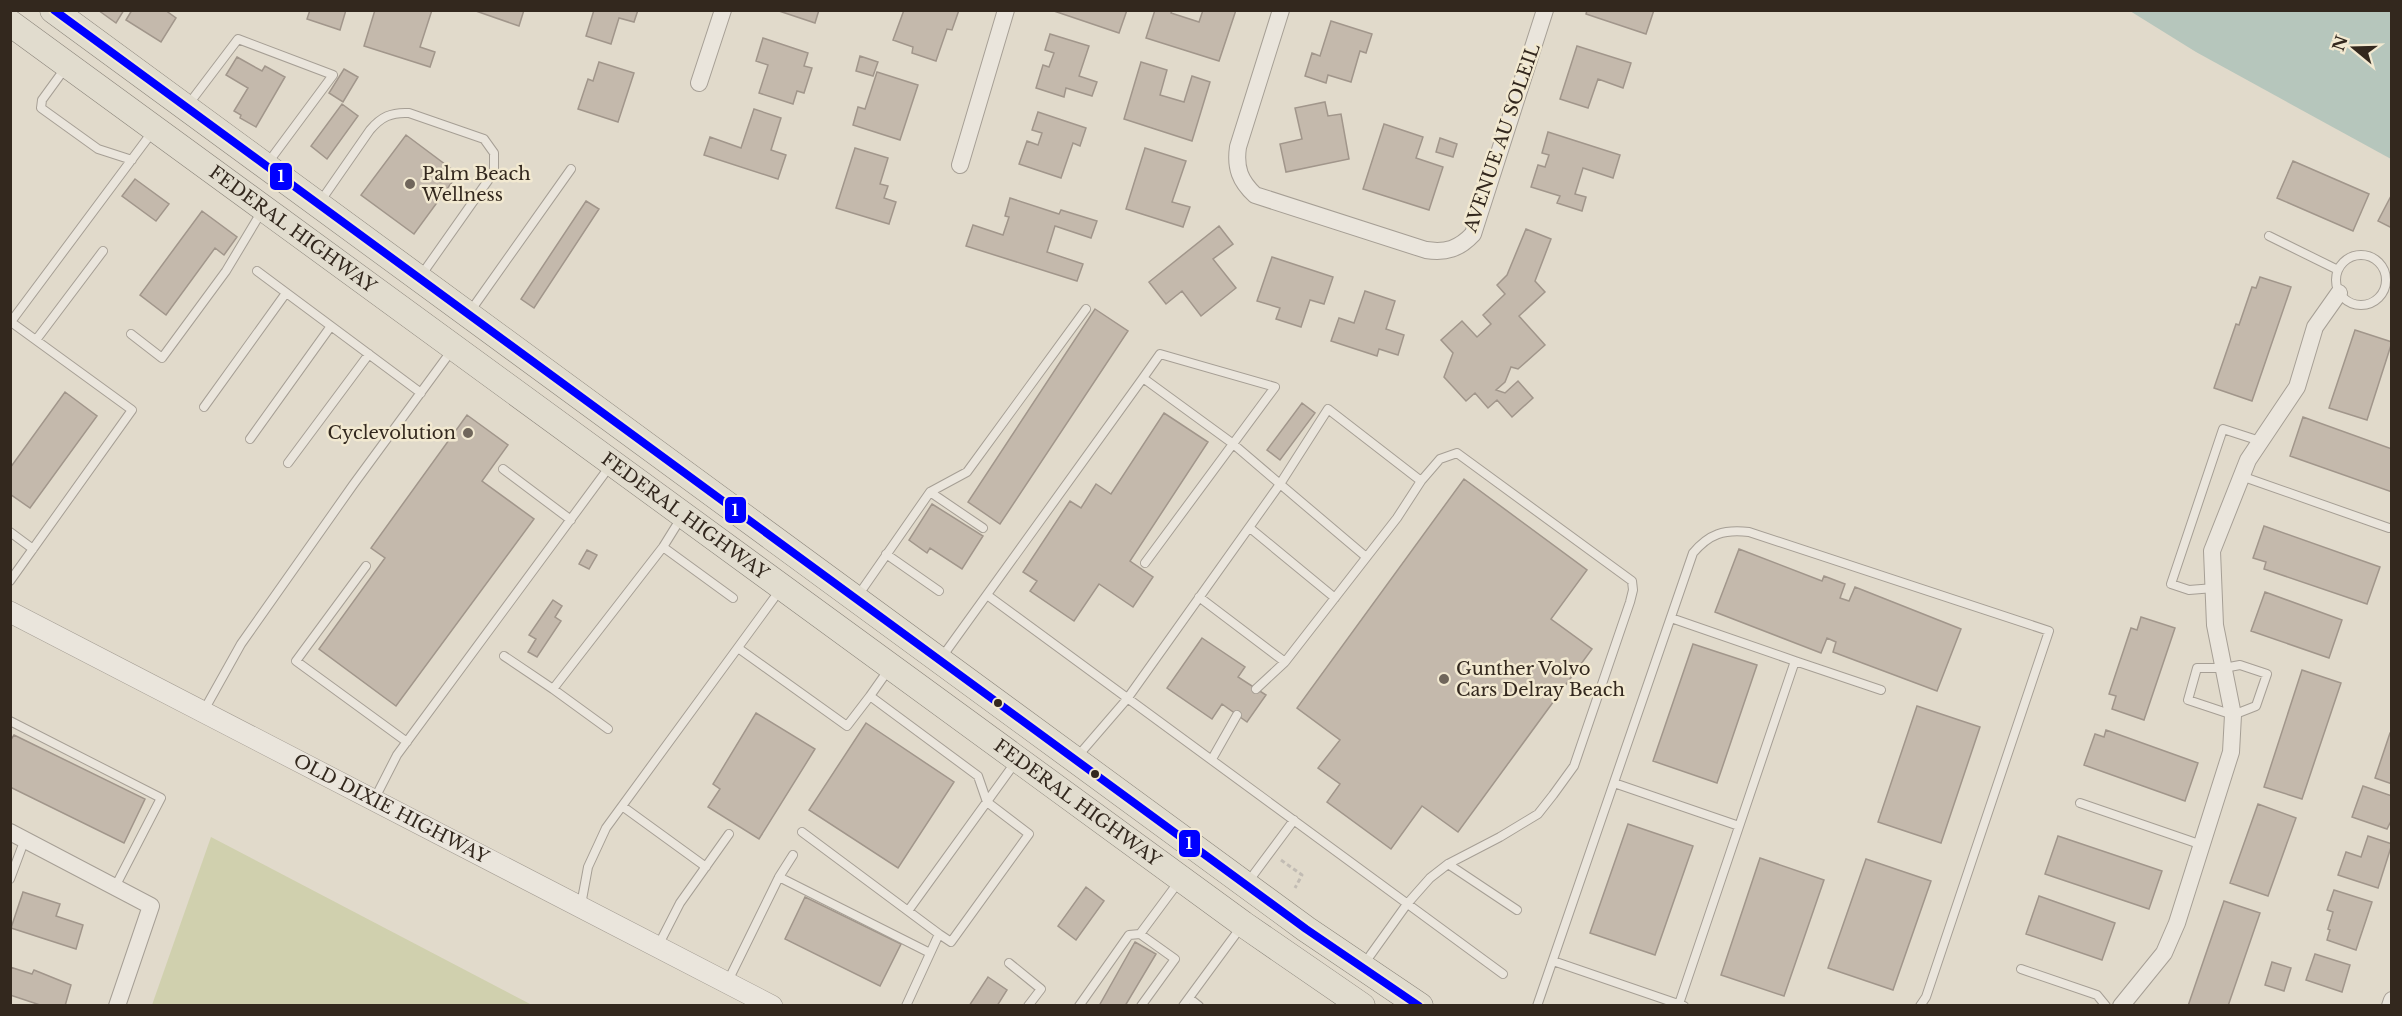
<svg xmlns="http://www.w3.org/2000/svg" width="2402" height="1016" font-family="'Libre Baskerville',serif">
	<style>
		.green { fill: #d0d0ae }
		.water { fill: #b6c6bc }
		.building { fill: #c4b9ac; stroke: #a1968b; stroke-width: 1.5 }
		.lines { fill: none; stroke-linecap: round; stroke-linejoin: round }
		.service-casing { stroke: #a69f95; stroke-width: 10 }
		.minor-casing { stroke: #a69f95; stroke-width: 18 }
		.tertiary-casing { stroke: #a69f95; stroke-width: 22 }
		.primary-casing { stroke: #8b857b; stroke-width: 27 }
		.path { stroke: #c2bcb4; stroke-width: 3; stroke-dasharray: 4.5 3; stroke-linecap: butt }
		.service { stroke: #eae5dc; stroke-width: 8 }
		.minor { stroke: #eae5dc; stroke-width: 16 }
		.tertiary { stroke: #eae5dc; stroke-width: 21 }
		.primary { stroke: #e1dcce; stroke-width: 26 }
		.bus-1-casing { stroke: #f2e9d1; stroke-width: 12 }
		.bus-1 { stroke: #00f; stroke-width: 8 }
		.poi-dot { fill: #70665b; stroke: #f2e9d1; stroke-width: 2 }
		.bus-dot { fill: #33281e; stroke: #f2e9d1; stroke-width: 2 }
		.labels { text-anchor: middle; dominant-baseline: central; stroke-width: 5; stroke-linejoin: round; paint-order: stroke }
		.street-label { font-size: 18px; fill: #33281e; stroke: #f2e9d1 }
		.poi-label { font-size: 18px; fill: #33281e; stroke: #f2e9d1; text-anchor: start }
		.line-badge { stroke: #f2e9d1; stroke-width: 2 }
		.badge-label { font-size: 16px; text-anchor: middle; font-weight: bold; fill: #fff }
	</style>
	<rect width="100%" height="100%" fill="#e1dacb"/>
	<path class="green" d="M211,837L532,1005H152Z"/>
	<path class="water" d="M2130,11H2391V159L2196,52Z"/>
	<path class="building" d="M98,10H124L116,23Z
		M132,10H165L176,18L161,42L126,20Z
		M310,10H346L340,30L307,19Z
		M375,10H432L420,47L435,52L430,67L364,46Z
		M473,10H524L519,26Z
		M594,10H638L634,22L619,18L611,44L586,36Z
		M776,10H819L815,23Z
		M904,10H959L952,30L947,29L936,61L912,53L913,47L893,40Z
		M1051,10H1127L1119,33Z
		M1155,10H1172L1171,13L1199,22L1203,10H1236L1219,61L1146,38Z
		M1587,10H1654L1646,34L1586,14Z
		M1331,21L1372,34L1366,53L1360,51L1351,82L1328,75L1326,83L1305,76L1312,53L1320,56Z
		M1050,34L1089,46L1079,76L1097,82L1092,96L1066,88L1064,97L1036,88L1043,65L1049,67L1054,53L1045,50Z
		M763,38L808,53L804,66L812,68L804,93L797,91L793,104L759,93L768,65L756,61Z
		M1577,46L1631,63L1623,88L1598,79L1588,108L1560,99Z
		M860,56L878,62L873,76L856,71Z
		M237,57L262,71L265,66L285,77L256,127L240,118L241,115L234,111L248,88L226,75Z
		M599,62L634,73L618,122L578,109L588,79L593,81Z
		M1141,62L1167,70L1160,95L1184,102L1192,76L1210,82L1192,141L1124,119Z
		M344,69L358,77L343,102L329,93Z
		M877,72L918,85L900,140L853,125L858,107L865,109Z
		M1325,102L1328,116L1341,114L1349,159L1286,172L1280,144L1302,139L1295,108Z
		M342,104L358,116L327,159L311,146Z
		M754,109L781,118L771,150L786,155L778,179L704,155L710,137L741,148Z
		M1038,112L1086,128L1080,146L1073,143L1061,178L1019,164L1027,141L1038,145L1042,133L1032,130Z
		M1384,124L1423,137L1416,158L1443,167L1429,210L1363,189Z
		M1548,132L1620,155L1613,178L1583,168L1575,194L1586,197L1582,211L1557,203L1560,196L1531,187L1538,165L1545,167L1549,155L1542,153Z
		M406,135L458,174L414,234L361,195Z
		M1440,138L1457,144L1453,157L1436,152Z
		M855,148L888,158L880,184L888,186L884,198L896,202L889,224L836,208Z
		M1145,148L1186,161L1172,202L1190,207L1183,227L1126,209Z
		M2293,161L2369,194L2353,231L2277,198Z
		M135,179L169,204L156,221L122,196Z
		M2392,194V228L2378,221Z
		M1010,198L1059,214L1061,210L1097,221L1091,238L1055,226L1047,252L1083,264L1077,281L966,246L973,225L1003,235L1009,217L1005,216Z
		M586,201L599,209L534,308L521,299Z
		M202,211L237,237L224,255L215,248L166,315L140,295Z
		M1219,226L1233,244L1213,259L1236,288L1201,316L1182,291L1166,304L1149,282Z
		M1526,229L1551,239L1535,281L1545,292L1519,316L1545,345L1518,369L1511,367L1505,382L1496,390L1505,393L1518,381L1533,398L1512,417L1497,400L1488,408L1475,393L1466,401L1444,377L1453,353L1441,340L1462,321L1477,337L1491,324L1483,315L1505,294L1497,285L1507,275Z
		M1272,257L1333,277L1324,304L1310,300L1301,327L1276,319L1280,308L1257,301Z
		M2260,277L2291,287L2252,401L2214,388L2236,324L2239,325L2252,287L2256,288Z
		M1365,291L1395,301L1386,329L1404,335L1398,355L1379,349L1377,356L1331,341L1339,318L1354,323Z
		M1095,309L1128,331L1000,524L968,502Z
		M2355,330L2392,342L2367,420L2329,408Z
		M65,392L97,416L30,508L10,494V468Z
		M1302,403L1315,413L1280,460L1267,450Z
		M1164,413L1208,442L1130,561L1153,577L1133,607L1099,584L1074,621L1030,591L1037,581L1023,572L1070,501L1081,508L1096,484L1111,494Z
		M467,415L508,445L482,481L534,519L396,706L319,649L385,558L371,548Z
		M2303,417L2392,449V492L2290,456Z
		M1464,479L1587,570L1551,619L1592,649L1458,832L1422,806L1391,849L1327,802L1340,784L1318,768L1340,740L1297,708Z
		M932,504L983,536L962,569L930,548L927,553L909,540Z
		M2264,526L2380,567L2367,604L2264,569L2266,562L2253,558Z
		M1739,549L1822,581L1824,576L1845,584L1840,598L1849,601L1855,587L1961,629L1937,691L1833,652L1836,642L1827,638L1821,653L1715,612Z
		M587,550L597,555L589,569L579,564Z
		M2265,592L2342,620L2329,658L2251,631Z
		M553,600L562,606L555,617L561,621L537,657L528,652L536,639L529,635Z
		M2141,617L2175,628L2144,720L2112,709L2116,696L2109,694L2131,628L2137,630Z
		M1202,638L1245,667L1238,677L1266,695L1247,722L1222,704L1212,719L1167,688Z
		M1693,644L1757,665L1717,783L1653,761Z
		M2302,670L2341,683L2302,799L2264,787Z
		M1917,706L1980,727L1941,843L1878,822Z
		M756,713L815,749L759,839L708,807L720,789L713,784Z
		M866,723L954,782L898,868L809,810Z
		M2106,730L2198,763L2185,801L2084,765L2095,734L2104,737Z
		M2390,733H2392V784L2375,778Z
		M14,735L145,799L124,843L10,787V741Z
		M2363,786L2392,796V819L2387,829L2352,817Z
		M2258,804L2296,818L2268,896L2230,883Z
		M1628,824L1693,846L1655,955L1590,933Z
		M2058,836L2162,871L2149,909L2045,874Z
		M2368,836L2392,844L2378,888L2338,875L2346,852L2361,857Z
		M1760,858L1824,880L1784,996L1721,975Z
		M1866,859L1931,881L1893,990L1828,968Z
		M1086,887L1104,901L1076,940L1058,926Z
		M2334,890L2372,902L2356,950L2327,940L2330,930L2328,929L2333,912L2327,910Z
		M23,892L60,904L56,916L83,925L76,949L11,928Z
		M2039,896L2115,923L2102,960L2026,934Z
		M805,897L901,944L880,986L785,939Z
		M2224,901L2260,913L2228,1006H2188Z
		M1135,942L1156,954L1125,1006H1099Z
		M2315,954L2350,965L2342,992L2306,980Z
		M2272,962L2291,968L2284,991L2265,985Z
		M10,967L32,974L34,970L71,985L65,1006H43L10,995Z
		M988,977L1007,990L997,1006H969Z"/>
	<g class="lines">
		<defs>
			<path id="service" d="M66,67L42,100L41,108L98,149L132,160
				M188,105L238,39L333,75L267,164
				M320,202L370,130C381,117 391,112 409,113L484,139L494,153V172L420,277
				M2269,236L2338,270
				M2336 280a25 25 0 1 1 50 0a25 25 0 1 1-50 0Z
				M257,271L421,393
				M469,313L571,169
				M10,323L153,131
				M131,334L162,358L226,271L262,211
				M36,340L103,251
				M204,407L286,293
				M250,439L331,326
				M288,463L369,354
				M503,469L571,520
				M2241,476L2389,528
				M930,492L983,528
				M1250,528L1335,598
				M10,532L33,549
				M663,547L733,598
				M886,554L939,591
				M1365,556L1280,484L1328,409L1421,481
				M366,566L296,661L407,742
				M10,581L132,410L11,322
				M2214,588L2189,590L2171,584L2223,429L2260,441
				M987,595L1503,974
				M857,597L930,492L967,472L1086,309
				M1199,597L1285,662
				M1671,618L1795,661L1679,1004
				M738,648L847,726L870,696
				M504,656L553,689L663,547L681,518
				M942,657L1143,378
				M1795,661L1881,690
				M2240,665L2267,674L2256,706L2233,715L2188,700L2197,668H2224Z
				M889,669L870,696L978,776L987,802L1029,834L951,942L939,934
				M553,689L608,729
				M1256,689L1285,662L1397,518L1421,481L1440,459L1457,453L1632,581L1633,590L1630,602L1574,766L1553,795L1538,814L1500,837L1448,864L1430,878L1407,904L1364,964
				M203,712L241,644L353,485L452,350
				M10,721L161,798L115,887
				M1077,757L1127,699L1280,484L1232,443L1143,378L1160,354L1275,387L1145,563
				M1212,759L1237,715
				M1614,783L1739,826
				M374,800L397,755L610,466
				M2080,803L2202,845
				M622,806L706,867
				M802,832L939,934L906,1006
				M1448,864L1517,910
				M779,877L793,855
				M10,879L25,839
				M1248,882L1294,820
				M581,905L588,867L606,828L780,590
				M908,911L1017,760
				M1140,934L1175,959L1141,1006
				M658,946L680,903L729,834
				M1553,961L1684,1006
				M1009,963L1041,989L1028,1006
				M2021,969L2097,995L2106,1006
				M728,981L779,877L930,953
				M1189,998L1199,1006
				M1079,1006L1129,935L1140,934L1180,880
				M1183,1006L1241,927
				M1537,1006L1693,553C1709,534 1724,529 1749,532L2049,631L1926,997L1920,1006"/>
			<path id="minor" d="M1281,10L1238,147C1235,168 1240,181 1255,195L1426,250C1446,253 1459,249 1473,234L1545,10
				M699,83L723,10
				M960,165L1006,10
				M10,832L151,906L117,1006
				M2121,1006L2164,953L2177,923L2231,752L2233,715L2215,625L2212,551L2248,460L2297,387L2315,327L2339,293
				M2390,1006L2392,1000"/>
			<g id="tertiary">
				<path id="s1" d="M10,612L772,1006"/>
			</g>
			<g id="primary">
				<path d="M53,10L1306,929L1420,1006"/>
				<path id="s2" d="M10,23L1243,924L1362,1006"/>
			</g>
		</defs>
		<use href="#service" class="service-casing"/>
		<use href="#minor" class="minor-casing"/>
		<use href="#tertiary" class="tertiary-casing"/>
		<use href="#primary" class="primary-casing"/>
		<path class="path" d="M1281,860L1302,875L1295,888"/>
		<use href="#service" class="service"/>
		<use href="#minor" class="minor"/>
		<use href="#tertiary" class="tertiary"/>
		<use href="#primary" class="primary"/>
		<defs>
			<path id="bus-1" d="M54,10L1306,929L1419,1006"/>
		</defs>
		<use href="#bus-1" class="bus-1-casing"/>
		<use href="#bus-1" class="bus-1"/>
	</g>
	<g class="poi-dot">
		<circle cx="410" cy="184" r="6"/>
		<circle cx="468" cy="433" r="6"/>
		<circle cx="1444" cy="679" r="6"/>
	</g>
	<g class="bus-dot">
		<circle cx="998" cy="703" r="5"/>
		<circle cx="1095" cy="774" r="5"/>
	</g>
	<g class="labels">
		<g class="street-label">
			<text transform="translate(1502 138) rotate(-71)">AVENUE AU SOLEIL</text>
			<text stroke="none"><textPath href="#s2" startOffset="350">FEDERAL HIGHWAY</textPath></text>
			<text stroke="none"><textPath href="#s2" startOffset="836">FEDERAL HIGHWAY</textPath></text>
			<text stroke="none"><textPath href="#s2" startOffset="1322">FEDERAL HIGHWAY</textPath></text>
			<text stroke="none"><textPath href="#s1" startOffset="429">OLD DIXIE HIGHWAY</textPath></text>
		</g>
		<g class="poi-label">
			<text x="422" y="174">Palm Beach<tspan x="422" dy="21">Wellness</tspan></text>
			<text x="456" y="433" text-anchor="end">Cyclevolution</text>
			<text x="1456" y="669">Gunther Volvo<tspan x="1456" dy="21">Cars Delray Beach</tspan></text>
		</g>
	</g>
	<g class="line-badge">
		<rect x="269" y="162" width="24" height="29" rx="6" fill="#00f"/>
		<rect x="724" y="496" width="23" height="28" rx="6" fill="#00f"/>
		<rect x="1178" y="829" width="23" height="29" rx="6" fill="#00f"/>
	</g>
	<g class="badge-label">
		<text x="281" y="182">1</text>
		<text x="735" y="516">1</text>
		<text x="1189" y="849">1</text>
	</g>
	<rect width="2402" height="1016" fill="none" stroke="#33281e" stroke-width="24"/>
	<g transform="translate(2354 48) rotate(289)" stroke="#f2e9d1" stroke-width="4.5" paint-order="stroke">
	<path d="M0-4.5L10 22L0 15L-10 22Z" fill="#33281e"/>
	<text y="-9" font-size="16" font-weight="bold" text-anchor="middle" fill="#33281e">N</text>
	</g>
</svg>
